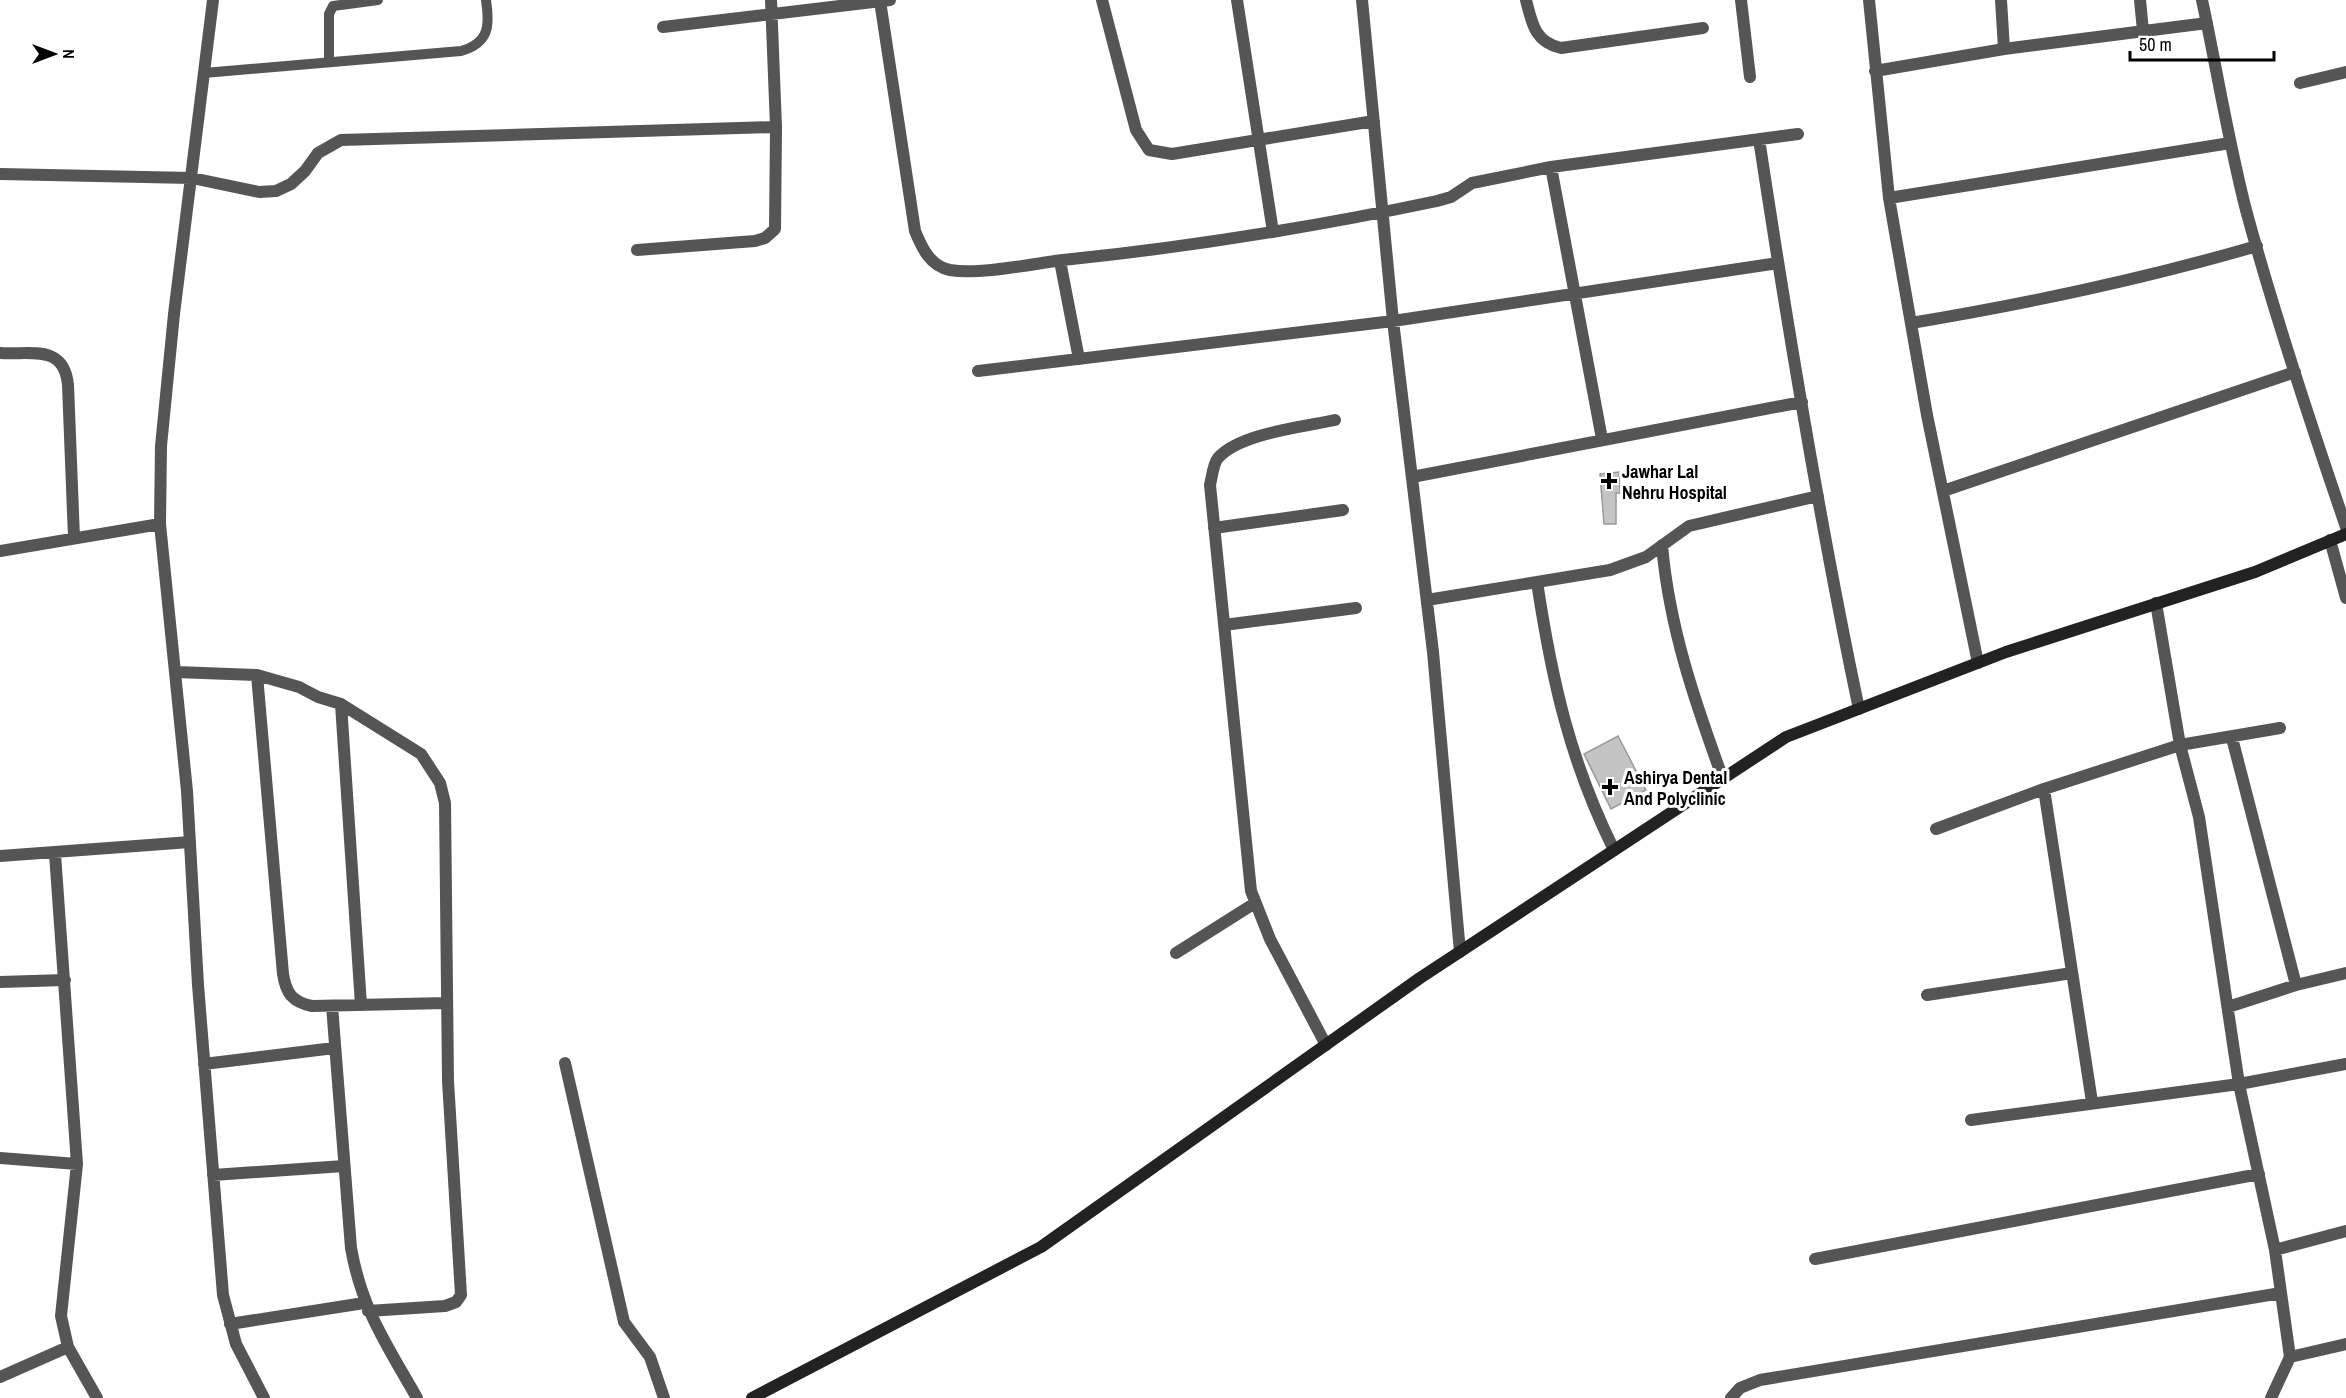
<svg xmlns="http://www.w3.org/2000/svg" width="2346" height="1398" font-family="'Archivo Narrow',sans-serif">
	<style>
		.building { fill: #c4c4c4; stroke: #999; stroke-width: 1.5 }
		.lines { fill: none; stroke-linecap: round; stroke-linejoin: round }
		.lane { stroke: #555; stroke-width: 10 }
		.street { stroke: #555; stroke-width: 12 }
		.secondary { stroke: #222; stroke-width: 12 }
		.poi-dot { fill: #000; stroke: #fff; stroke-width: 2 }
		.labels { text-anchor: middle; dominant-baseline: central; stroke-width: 6; stroke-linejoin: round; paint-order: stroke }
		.poi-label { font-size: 18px; font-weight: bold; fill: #000; stroke: #fff; text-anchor: start }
	</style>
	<rect width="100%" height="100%" fill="#fff"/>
	<path class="building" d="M1619,472L1620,493H1616V524H1604L1600,474Z
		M1618,736L1646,790L1611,809L1584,754Z"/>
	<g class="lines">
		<path class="lane" d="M329,62V14L333,6L378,0
			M204,73L461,51C489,43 490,26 486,0"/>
		<path class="street" d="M213,0L174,314L161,446L160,524L187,791L198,985L223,1295L236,1344L264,1398
			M1102,0L1136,130L1149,150L1172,154L1374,121
			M1237,0L1273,232
			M1362,0L1393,321L1433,652L1460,952
			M1526,0C1532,24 1535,42 1561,48L1703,28
			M1741,0L1750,77
			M1869,0L1889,198L1927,415L1978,663
			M2001,0L2004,49
			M2140,0L2143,31
			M2202,0C2217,70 2228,140 2246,210C2275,317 2310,422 2346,527
			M880,1L915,231C922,248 930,266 950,270C979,275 1032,264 1063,260C1189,247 1314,227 1437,201L1451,197L1472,183L1551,167L1798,134
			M663,27L890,0
			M1875,71L2004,49L2207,23
			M2300,83L2346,72
			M1759,139C1788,330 1819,520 1859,709
			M1551,167L1602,439
			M0,174L192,178L259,192L276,191L291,184L305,171L318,153L341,140L776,127
			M1889,198L2230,143
			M637,250L755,241L765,238L775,229L776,127L771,0
			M1060,261L1079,359
			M1911,323C2031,303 2140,280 2257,246
			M0,353C32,355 64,344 68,385L74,538
			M978,371L1393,321L1778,263
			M1412,477L1802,402
			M1943,491L2295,372
			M1214,528L1343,510
			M2330,540L2346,598
			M1662,545C1669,627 1695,702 1723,779
			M0,551L160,524
			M1537,582C1552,681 1570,761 1614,850
			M1427,600L1610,570L1646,557L1689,526L1818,496
			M2156,603L2180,745L2199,817L2239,1084L2275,1250L2290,1357L2271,1398
			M1224,625L1356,608
			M176,672L257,675L299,687L318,697L341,704L421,754L440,783L445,803L448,1081L461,1295L456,1302L445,1306L368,1311
			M257,675L283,974C286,993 292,1002 312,1006L446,1003
			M341,704L361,1005
			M2232,738L2296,985
			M2044,789L2092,1102
			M1936,829L2044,789L2180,745L2280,728
			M55,854L77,1164L61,1316L68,1347L97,1398
			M0,856L190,842
			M1176,953L1255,903
			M0,982L65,980
			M1927,995L2072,973
			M332,1006L351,1248C362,1310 387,1345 417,1398
			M2228,1007L2296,985L2346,973
			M1326,1045L1270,939L1251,891L1210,485C1212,477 1213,464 1218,458C1240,433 1304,427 1335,420
			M565,1063L624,1322L650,1357L664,1398
			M204,1064L334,1048
			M1971,1120L2239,1084L2346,1064
			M0,1158L77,1164
			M213,1175L344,1166
			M2275,1250L2346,1231
			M1815,1259L2259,1174
			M230,1324L364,1303
			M2290,1357L2346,1344
			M0,1377L68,1347
			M1731,1398L1740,1388L1760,1380L2281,1293"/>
		<path class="secondary" d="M752,1398L1041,1247L1420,978L1786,737L2006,652L2255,572L2346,534"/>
	</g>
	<g class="poi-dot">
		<path d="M1606 472h6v6h6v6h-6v6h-6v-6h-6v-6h6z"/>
		<path d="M1607 778h6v6h6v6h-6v6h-6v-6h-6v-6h6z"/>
	</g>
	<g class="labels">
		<g class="poi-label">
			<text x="1622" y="471">Jawhar Lal<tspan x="1622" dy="21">Nehru Hospital</tspan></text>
			<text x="1624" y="777">Ashirya Dental<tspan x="1624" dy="21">And Polyclinic</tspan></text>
		</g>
	</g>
	<g transform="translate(54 54) rotate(90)" stroke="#ffffff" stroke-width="4.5" paint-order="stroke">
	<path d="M0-4.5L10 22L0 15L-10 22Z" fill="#000000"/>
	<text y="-9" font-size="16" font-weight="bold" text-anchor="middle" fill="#000000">N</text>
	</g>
	<path d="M2130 51v9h144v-9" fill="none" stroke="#000000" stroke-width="3"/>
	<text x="2139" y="51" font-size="18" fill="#000000" stroke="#ffffff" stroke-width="4.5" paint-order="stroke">50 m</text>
</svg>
